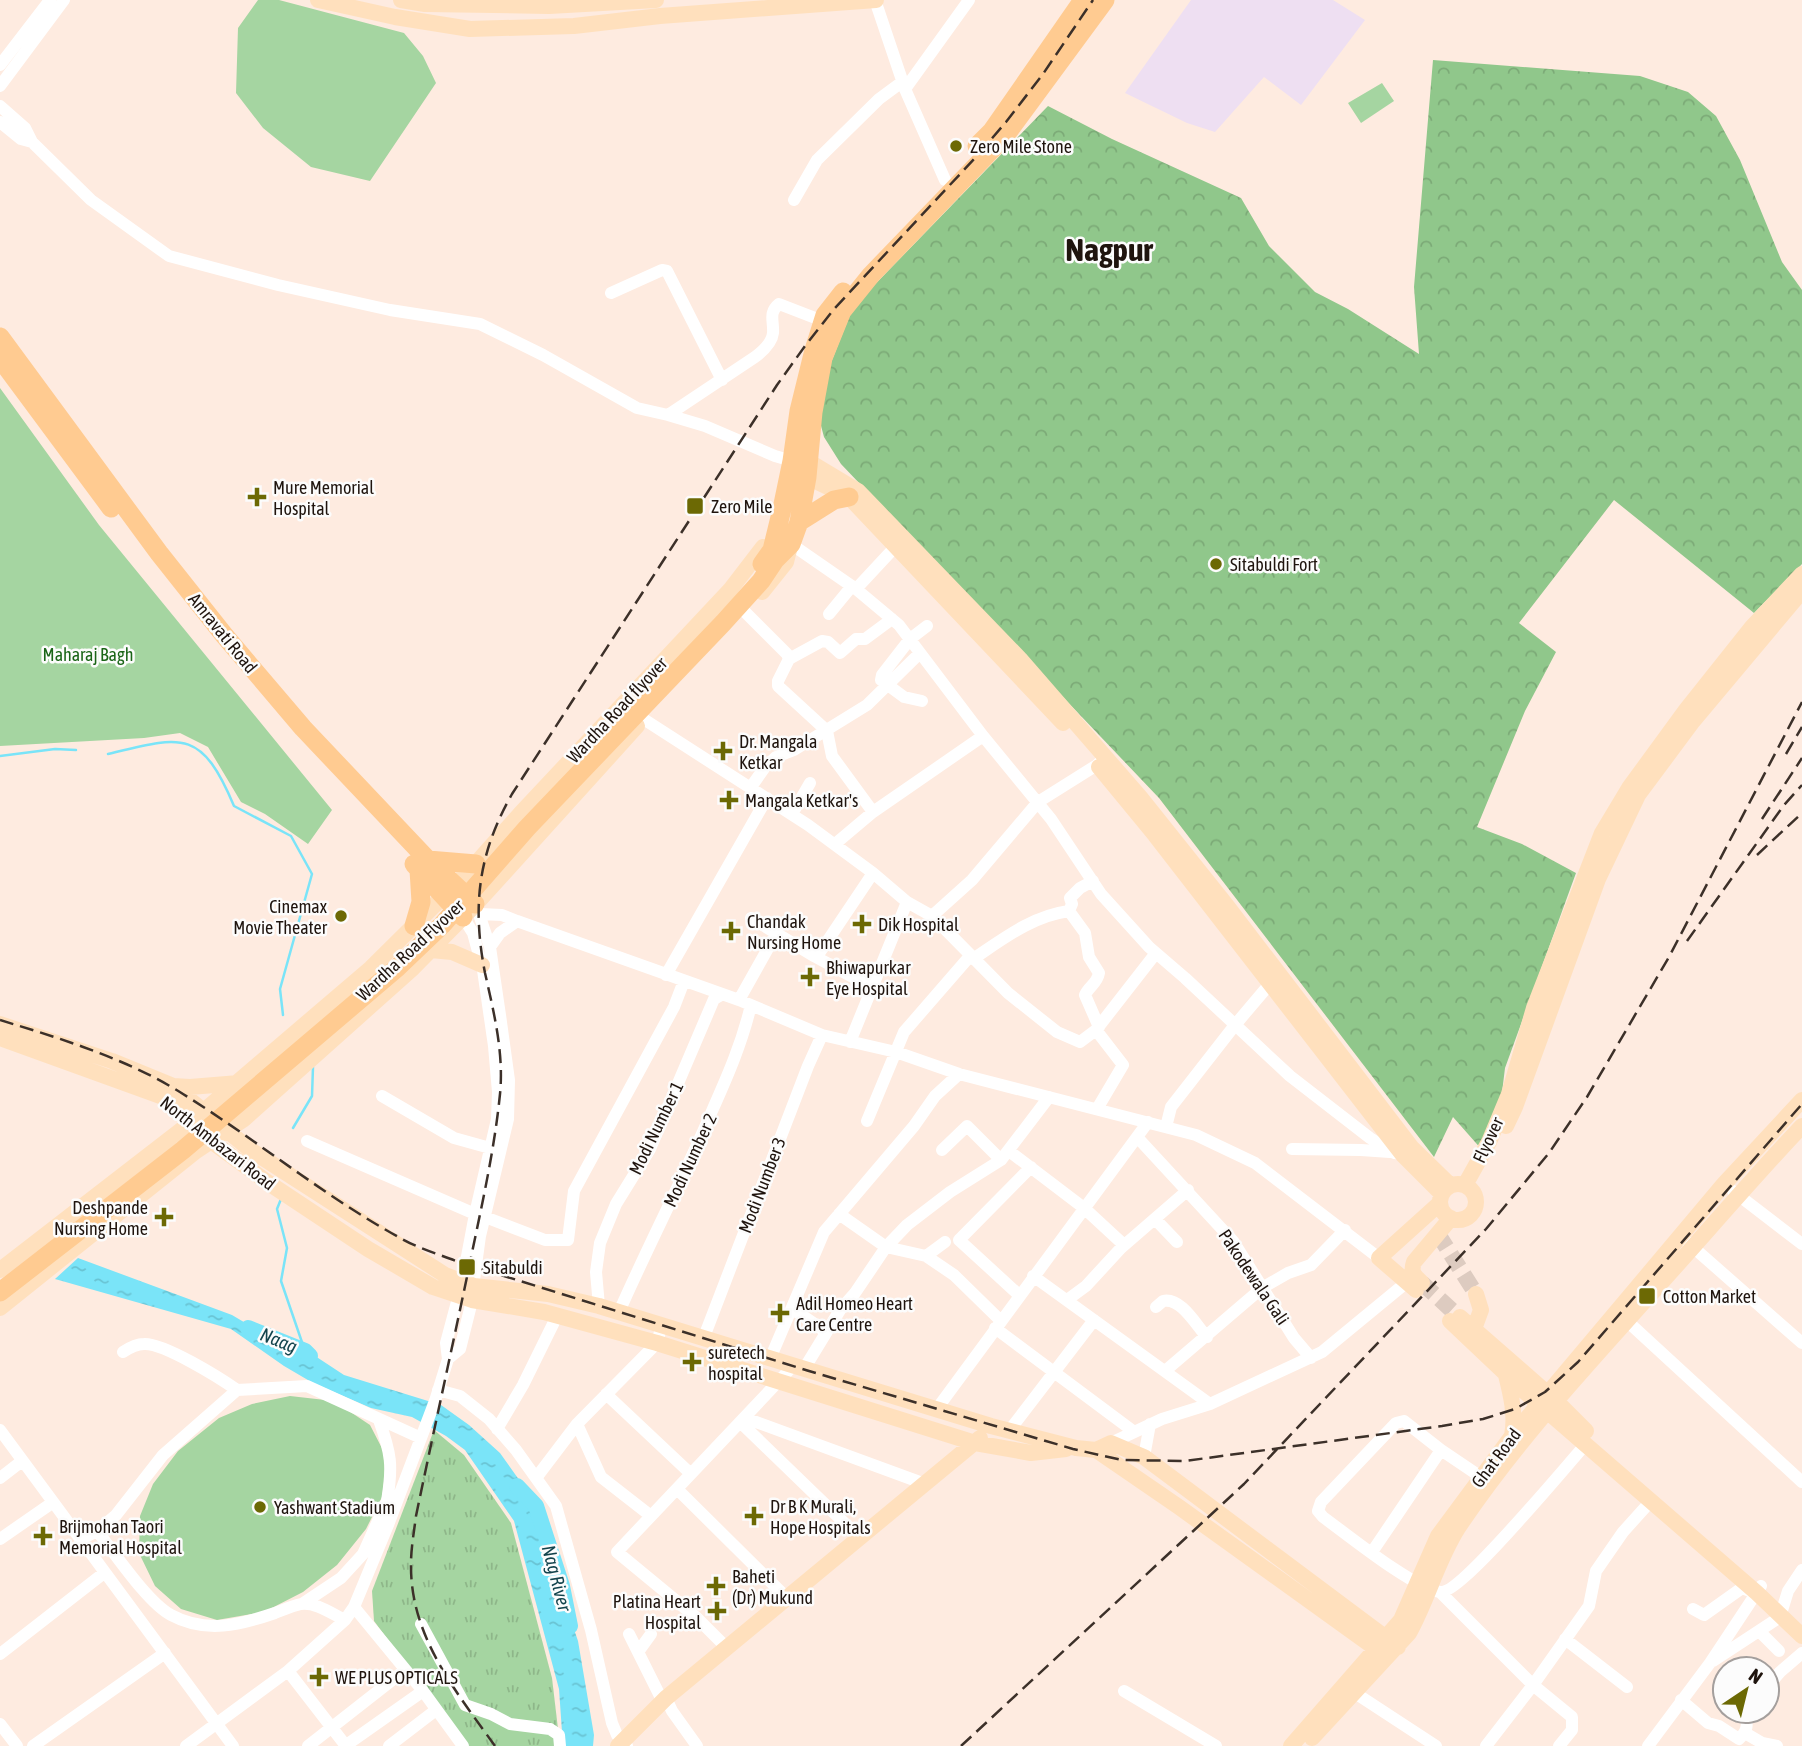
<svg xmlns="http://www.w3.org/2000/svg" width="1802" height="1746" font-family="'Asap Condensed',sans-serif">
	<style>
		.education { fill: #eedff2 }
		.grass { fill: url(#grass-tufts) }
		.forest { fill: url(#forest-crowns) }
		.park { fill: #a5d5a1 }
		.water { fill: url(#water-ripples) }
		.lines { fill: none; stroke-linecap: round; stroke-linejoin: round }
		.stream { stroke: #7ae4f8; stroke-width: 2.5 }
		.river { stroke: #7ae4f8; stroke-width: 16 }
		.major-tunnel { stroke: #ddcbc0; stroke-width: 16; stroke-dasharray: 16 8; stroke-linecap: butt }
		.minor { stroke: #fff; stroke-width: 12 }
		.major { stroke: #ffe0bd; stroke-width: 16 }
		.highway { stroke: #ffcb91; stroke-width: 19 }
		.rail { stroke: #3c3029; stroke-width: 2.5; stroke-dasharray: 14 7; stroke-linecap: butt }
		.poi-dot { fill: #6c6904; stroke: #fcfcfc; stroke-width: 2.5 }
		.labels { text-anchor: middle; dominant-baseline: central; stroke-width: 5; stroke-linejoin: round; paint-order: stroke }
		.poi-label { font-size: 18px; fill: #1f140e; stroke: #fcfcfc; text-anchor: start }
		.street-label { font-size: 18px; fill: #1f140e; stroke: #fcfcfc }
		.park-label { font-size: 18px; fill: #1a6517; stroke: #fcfcfc }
		.water-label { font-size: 19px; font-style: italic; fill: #13444d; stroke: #fcfcfc }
		.town-label { font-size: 32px; font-weight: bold; fill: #1f140e; stroke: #fcfcfc }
	</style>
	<defs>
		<pattern id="grass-tufts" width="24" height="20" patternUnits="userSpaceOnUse" patternTransform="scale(1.75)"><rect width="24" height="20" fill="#a5d5a1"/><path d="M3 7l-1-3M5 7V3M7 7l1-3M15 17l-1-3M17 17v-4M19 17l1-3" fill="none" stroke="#8eb689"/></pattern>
		<pattern id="forest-crowns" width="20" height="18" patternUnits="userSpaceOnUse" patternTransform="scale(1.75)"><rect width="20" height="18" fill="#90c78b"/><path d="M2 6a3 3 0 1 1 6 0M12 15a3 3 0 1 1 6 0" fill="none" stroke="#7caa77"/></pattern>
		<pattern id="water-ripples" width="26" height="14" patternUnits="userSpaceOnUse" patternTransform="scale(1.75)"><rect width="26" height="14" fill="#7ae4f8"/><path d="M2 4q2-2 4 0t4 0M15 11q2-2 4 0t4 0" fill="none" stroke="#69c3d3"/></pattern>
	</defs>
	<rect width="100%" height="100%" fill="#feebe0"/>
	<path class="education" d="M1191,0H1333L1365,20L1301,105L1264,77L1215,132L1187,123L1125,93Z"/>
	<path class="grass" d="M434,1430L464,1455L511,1523L552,1678L560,1746H467L374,1621L372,1591Z"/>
	<path class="forest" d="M1433,60L1640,76L1688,92L1716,116L1740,160L1782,262L1802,290V564L1754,613L1614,500L1519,623L1556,652L1525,711L1477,827L1522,844L1576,873L1505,1068L1500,1109L1483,1151L1453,1117L1434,1157L1159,798L841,464L824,437L815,403L853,307L1048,106L1112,139L1241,198L1269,246L1315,292L1348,309L1419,354L1414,287Z"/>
	<path class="park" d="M258,0H279L404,33L423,56L436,83L370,181L311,167L263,128L236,93L238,28Z
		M1382,83L1394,101L1361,123L1348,103Z
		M0,388L99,525L332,810L308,844L265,814L241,802L208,747L180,733L144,738L0,746Z
		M290,1396L334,1401L370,1425L387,1458L382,1497L366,1529L337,1565L303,1592L264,1612L217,1620L181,1609L155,1586L139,1553L140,1516L153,1484L178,1451L219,1418L252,1404Z"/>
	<path class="water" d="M78,1258L232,1315L274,1340L309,1352L344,1375L441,1405L469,1425L500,1453L527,1491L578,1641L594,1735L593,1746H563L559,1689L514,1521L465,1450L446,1436L412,1417L371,1408L313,1383L284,1366L231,1329L55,1279Z"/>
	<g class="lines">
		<path class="stream" d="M108,754C182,736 201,728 234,806L291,836L312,874L280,989L283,1015
			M0,756L55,749L76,750
			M293,1128L312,1096L313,1067
			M281,1199L277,1209L287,1248L281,1281L305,1351"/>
		<path class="river" d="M248,1328L305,1351L310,1356
			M517,1486L536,1506L562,1586L570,1626"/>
		<path class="major-tunnel" d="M1438,1234L1476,1294
			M1422,1283L1457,1315"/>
		<path class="minor" d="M875,0L905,89L945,180
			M0,65L50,0
			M0,86L64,0
			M905,89L969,0
			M0,106L25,128L32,142L91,200L169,256L278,285L390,310L480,324L543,355L637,408L668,415L755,357C763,351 772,343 773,333C774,321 768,313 779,304L823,321
			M0,122L21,139L32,142
			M794,200L817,160L879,99L902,82
			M611,293L662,270L667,271L722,380
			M668,415L705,426L775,456L792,461
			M791,544L856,589L899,625L983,736L1051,819L1101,894L1149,947L1185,978L1290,1076L1370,1138L1394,1153L1404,1154
			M856,589L896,546
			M744,611L787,654L789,659L778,681V686L827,731L832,756L873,812
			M829,614L852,586
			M789,659L822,641L828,642L840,653L856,639H865L892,619
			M922,701L904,697L881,680L882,675L910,639L927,626
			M631,711L808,825L873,873L907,902L932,916L1008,993L1057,1032L1080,1042L1096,1030L1156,953
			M751,787L765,767L776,757L794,750L867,705L920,653
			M792,814L810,783
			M835,844L873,812L983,736
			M1069,911L1085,933L1089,957L1099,973C1097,984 1089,986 1085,995L1099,1027
			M480,914L502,915L517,921L739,1000L822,1035L896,1052L959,1074L1196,1135L1255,1163L1379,1258
			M932,916L972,880L1038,802L1097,765L1103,759
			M751,918L814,956L818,955L873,873
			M490,947L500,933L517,921
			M814,956L871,987
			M973,959C1003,939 1032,916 1069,911L1072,904L1070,898L1080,888L1093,881
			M666,975L767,798
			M739,1000L776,934
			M1096,1030L1123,1065L1097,1109
			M850,1042L907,902
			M382,1096L454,1138L490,1148
			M867,1121L904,1032L970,956
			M1166,1127L1171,1107L1235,1025L1274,979
			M1137,1137L1233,1241L1294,1338L1311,1358
			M307,1141L475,1214
			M1292,1149L1361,1150L1390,1152
			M942,1150L967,1126L1001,1160
			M1009,1151L1084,1208L1124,1245
			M1733,1191L1802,1244
			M839,1214L886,1247L907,1225L950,1192L1001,1160L1049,1097
			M485,1217L545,1240H568L574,1191L674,1007L684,981
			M1155,1219L1177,1242
			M1686,1241L1802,1343
			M926,1256L945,1242
			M1033,1276L1210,1404
			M1019,1295L959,1240L1031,1167
			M1067,1300L1086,1286L1121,1248L1188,1190
			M599,1306L596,1272L600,1243L616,1204L650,1149L714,999L721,995
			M1156,1307L1163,1301C1181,1297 1196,1325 1207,1337
			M793,1309L826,1332
			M619,1312C649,1244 683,1179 712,1111C728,1075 742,1043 751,1005
			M1627,1321L1802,1482
			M995,1328L1133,1431
			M704,1337L808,1066L822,1035
			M123,1352C129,1348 137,1344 144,1344C164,1343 220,1378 237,1390
			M448,1359L460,1349L470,1309L480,1236L508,1119L509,1080L500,1015L490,947L477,908
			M770,1359L824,1232L914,1126L935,1096L959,1074
			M804,1369L840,1310L855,1293L886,1247L926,1256L954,1275L1000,1320
			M1165,1371L1262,1288L1288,1273L1311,1265L1345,1230
			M438,1390L460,1396L489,1419L516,1450L556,1506L591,1630L612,1723L617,1735L627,1746
			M606,1394L691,1474
			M936,1410L1148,1122
			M745,1418L925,1484
			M379,1420C391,1453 393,1466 387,1501L393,1496
			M740,1422L860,1538
			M577,1424L601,1477L651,1516
			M497,1429L523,1385L557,1316
			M0,1430L233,1746
			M1009,1431L1094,1320
			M1111,1443L1162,1419L1210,1404L1322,1352L1407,1282
			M1441,1450L1481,1477
			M1144,1457L1150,1424
			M0,1478L22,1461
			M536,1478L577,1424L657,1343L662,1324
			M677,1489L787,1598
			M97,1531C115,1553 147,1602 171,1615C206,1634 240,1625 275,1613C283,1610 292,1606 301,1604C316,1602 332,1614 345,1620
			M0,1539L52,1503
			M80,1540L97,1531L116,1515L163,1455L237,1390L307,1386L421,1438
			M1372,1552L1441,1450L1404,1421L1396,1423L1321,1502L1318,1511L1323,1517C1348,1535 1413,1588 1440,1592C1460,1595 1566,1466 1586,1444
			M1441,1593L1533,1685L1572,1717V1730L1559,1746
			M302,1604L341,1578L363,1554L387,1501
			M354,1607L423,1691L463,1746
			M1693,1609L1704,1615L1742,1588L1753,1592
			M421,1624L465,1705L491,1714L510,1724L550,1729L559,1735L560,1746
			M1759,1631L1779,1651
			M629,1634L663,1702
			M1565,1639L1627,1687
			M727,1648L697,1618L617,1552L793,1366
			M638,1652L651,1634
			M0,1654L104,1573
			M1713,1661L1780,1617L1788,1591L1802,1570
			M288,1671L346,1746
			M1767,1687L1780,1672L1802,1653
			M1124,1691L1216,1746
			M1355,1693L1436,1746
			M666,1698L672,1711L697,1746
			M1681,1700L1708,1723L1719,1726L1739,1739C1746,1732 1748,1727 1746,1718L1750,1711
			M0,1724L17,1746
			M1745,1733L1762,1743L1777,1746
			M33,1746L165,1653
			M186,1746L288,1671L345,1620L354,1607L388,1525L435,1401L448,1359L446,1343L462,1283L475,1214L497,1119L498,1092L494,1046L483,970L473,933L463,917
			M308,1746L405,1670
			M345,1746L423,1691
			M389,1746L436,1710
			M1486,1746L1533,1685L1589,1606L1596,1571L1623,1532L1650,1502
			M1648,1746L1710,1663L1761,1586"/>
		<path class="major" d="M318,0L395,17L470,29L574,26L660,16L876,0
			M401,0L425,4L549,6L656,0
			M798,461H808L858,491L1020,659L1140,797L1227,906L1412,1148L1450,1185
			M799,468L807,477L849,497L1063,723
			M762,592L786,562L790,546
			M1099,767L1155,835L1403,1155L1442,1194
			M431,950L452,952L482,965
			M0,1024L112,1061L173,1086L252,1151L445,1275L474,1286L548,1294L599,1306L991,1426L1076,1448L1096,1450L1111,1443L1144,1457L1398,1647
			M0,1038L163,1097L211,1141L267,1182L368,1249L433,1287L472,1300L544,1312L657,1343L975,1443L1031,1453L1066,1449
			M173,1086L190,1087L239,1083
			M1506,1126L1515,1107L1598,879L1638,795L1693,721L1802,591
			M1440 1202a18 18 0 1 1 36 0a18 18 0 1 1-36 0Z
			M1465,1185L1489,1142L1509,1094L1534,1008L1602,833L1629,788L1686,710L1752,627L1802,574
			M0,1270L185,1127L371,968L470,870L520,814L730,590L763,547
			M1422,1283C1415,1276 1410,1273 1414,1262L1451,1218
			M1416,1290L1379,1258L1440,1203
			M0,1308L196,1151L244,1119L413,968L475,905L637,726
			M1460,1317L1556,1401L1586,1431
			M1450,1321L1525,1392L1757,1593L1802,1636
			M1474,1329L1481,1310L1476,1294
			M1506,1375C1511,1395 1516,1415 1512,1436
			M1096,1450L1179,1507L1382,1653
			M1312,1738L1409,1633C1428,1599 1437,1561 1458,1528C1514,1444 1583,1370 1650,1295C1701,1239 1750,1181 1802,1126
			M618,1746L666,1698L980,1438
			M1291,1746L1401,1620L1438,1536L1512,1436L1724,1184L1802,1100"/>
		<path class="highway" d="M977,146L992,131L1083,0
			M0,337L159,553L224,635L303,728L428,860L475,904
			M2,361L111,508
			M799,522L834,500L849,497
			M762,564L772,550L782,509L792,461L799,411L814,350L825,315L843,292
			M428,860L476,864
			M414,864L463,917
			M414,926L421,902L419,870
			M0,1292L183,1150L398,967L442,925L527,828L723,623L761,581L775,560L791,544L799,522L807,477L813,412L823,358L842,311L871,275L1005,136L1105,0"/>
		<path class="rail" d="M1786,754L1802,727
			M1762,819L1802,758
			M1757,855L1802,813
			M1687,941L1784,805L1802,785
			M0,1020C62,1039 128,1059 183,1094C257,1140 325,1197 402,1239C418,1248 438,1254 456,1261L809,1371L1073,1449L1122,1460L1185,1461L1442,1426L1483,1419L1515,1409L1545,1392L1578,1362L1802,1104
			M495,1746C455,1690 410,1636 411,1564C411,1548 414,1532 416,1516C433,1434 451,1353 468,1272C480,1213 494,1154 500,1094C504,1053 494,1013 485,973C472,906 478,854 512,794L777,385L805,346L834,309L976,157L1006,122L1043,74L1093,0
			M961,1746L1244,1484L1486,1229L1549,1153L1587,1097L1669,957L1802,702"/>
	</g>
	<g class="poi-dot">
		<circle cx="956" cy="146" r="7"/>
		<path d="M253.5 486.5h7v7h7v7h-7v7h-7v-7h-7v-7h7z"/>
		<rect x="686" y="497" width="18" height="18" rx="3.5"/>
		<circle cx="1216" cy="564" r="7"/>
		<path d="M719.5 740.5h7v7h7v7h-7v7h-7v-7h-7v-7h7z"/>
		<path d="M725.5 789.5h7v7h7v7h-7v7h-7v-7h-7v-7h7z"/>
		<circle cx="341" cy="916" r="7"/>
		<path d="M858.5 913.5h7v7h7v7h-7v7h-7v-7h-7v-7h7z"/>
		<path d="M727.5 920.5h7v7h7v7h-7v7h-7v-7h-7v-7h7z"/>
		<path d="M806.5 966.5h7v7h7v7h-7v7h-7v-7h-7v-7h7z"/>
		<path d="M160.5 1206.5h7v7h7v7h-7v7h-7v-7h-7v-7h7z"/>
		<rect x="458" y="1258" width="18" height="18" rx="3.5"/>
		<rect x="1638" y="1287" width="18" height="18" rx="3.5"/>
		<path d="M776.5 1302.5h7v7h7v7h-7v7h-7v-7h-7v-7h7z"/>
		<path d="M688.5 1351.5h7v7h7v7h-7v7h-7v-7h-7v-7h7z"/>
		<circle cx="260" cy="1507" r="7"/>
		<path d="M750.5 1505.5h7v7h7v7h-7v7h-7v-7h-7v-7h7z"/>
		<path d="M39.5 1525.5h7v7h7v7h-7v7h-7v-7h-7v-7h7z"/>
		<path d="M712.5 1575.5h7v7h7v7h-7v7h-7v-7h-7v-7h7z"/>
		<path d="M713.5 1600.5h7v7h7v7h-7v7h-7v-7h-7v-7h7z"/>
		<path d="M315.5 1666.5h7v7h7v7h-7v7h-7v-7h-7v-7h7z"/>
	</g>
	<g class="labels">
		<g class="poi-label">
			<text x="970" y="146">Zero Mile Stone</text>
			<text x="273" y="487">Mure Memorial<tspan x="273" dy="21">Hospital</tspan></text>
			<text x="711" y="506">Zero Mile</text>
			<text x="1230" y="564">Sitabuldi Fort</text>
			<text x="739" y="741">Dr. Mangala<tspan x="739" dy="21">Ketkar</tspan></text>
			<text x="745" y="800">Mangala Ketkar's</text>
			<text x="327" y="906" text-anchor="end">Cinemax<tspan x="327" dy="21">Movie Theater</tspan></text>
			<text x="747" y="921">Chandak<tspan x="747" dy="21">Nursing Home</tspan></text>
			<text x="878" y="924">Dik Hospital</text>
			<text x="826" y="967">Bhiwapurkar<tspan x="826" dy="21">Eye Hospital</tspan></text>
			<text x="148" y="1207" text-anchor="end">Deshpande<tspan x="148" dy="21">Nursing Home</tspan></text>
			<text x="483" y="1267">Sitabuldi</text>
			<text x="1663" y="1296">Cotton Market</text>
			<text x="796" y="1303">Adil Homeo Heart<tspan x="796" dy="21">Care Centre</tspan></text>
			<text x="708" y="1352">suretech<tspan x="708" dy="21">hospital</tspan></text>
			<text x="770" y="1506">Dr B K Murali,<tspan x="770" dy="21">Hope Hospitals</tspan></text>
			<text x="274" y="1507">Yashwant Stadium</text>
			<text x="59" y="1526">Brijmohan Taori<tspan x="59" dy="21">Memorial Hospital</tspan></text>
			<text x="732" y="1576">Baheti<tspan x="732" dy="21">(Dr) Mukund</tspan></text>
			<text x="701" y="1601" text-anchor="end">Platina Heart<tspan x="701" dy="21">Hospital</tspan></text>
			<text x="335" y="1677">WE PLUS OPTICALS</text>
		</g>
		<g class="street-label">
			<text transform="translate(223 633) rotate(51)">Amravati Road</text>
			<text transform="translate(617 710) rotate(-47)">Wardha Road flyover</text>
			<text transform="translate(410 950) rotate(-43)">Wardha Road Flyover</text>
			<text transform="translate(656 1128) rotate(-64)">Modi Number 1</text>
			<text transform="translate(1488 1140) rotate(-65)">Flyover</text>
			<text transform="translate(218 1143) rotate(38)">North Ambazari Road</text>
			<text transform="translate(690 1160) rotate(-65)">Modi Number 2</text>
			<text transform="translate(762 1185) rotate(-69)">Modi Number 3</text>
			<text transform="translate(1254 1277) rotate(56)">Pakodewala Gali</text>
			<text transform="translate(1496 1458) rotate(-53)">Ghat Road</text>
		</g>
		<g class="park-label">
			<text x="88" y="654">Maharaj Bagh</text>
		</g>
		<g class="water-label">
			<text transform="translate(279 1340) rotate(22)">Naag</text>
			<text transform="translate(557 1578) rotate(75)">Nag River</text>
		</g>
		<g class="town-label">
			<text x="1109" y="249">Nagpur</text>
		</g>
	</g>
	<g transform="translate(1746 1690) rotate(35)"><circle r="33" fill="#fcfcfc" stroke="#a49f9d" stroke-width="2"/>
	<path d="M0-5L12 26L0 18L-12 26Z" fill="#6c6904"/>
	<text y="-10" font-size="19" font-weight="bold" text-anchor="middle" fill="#1f140e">N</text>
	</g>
</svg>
